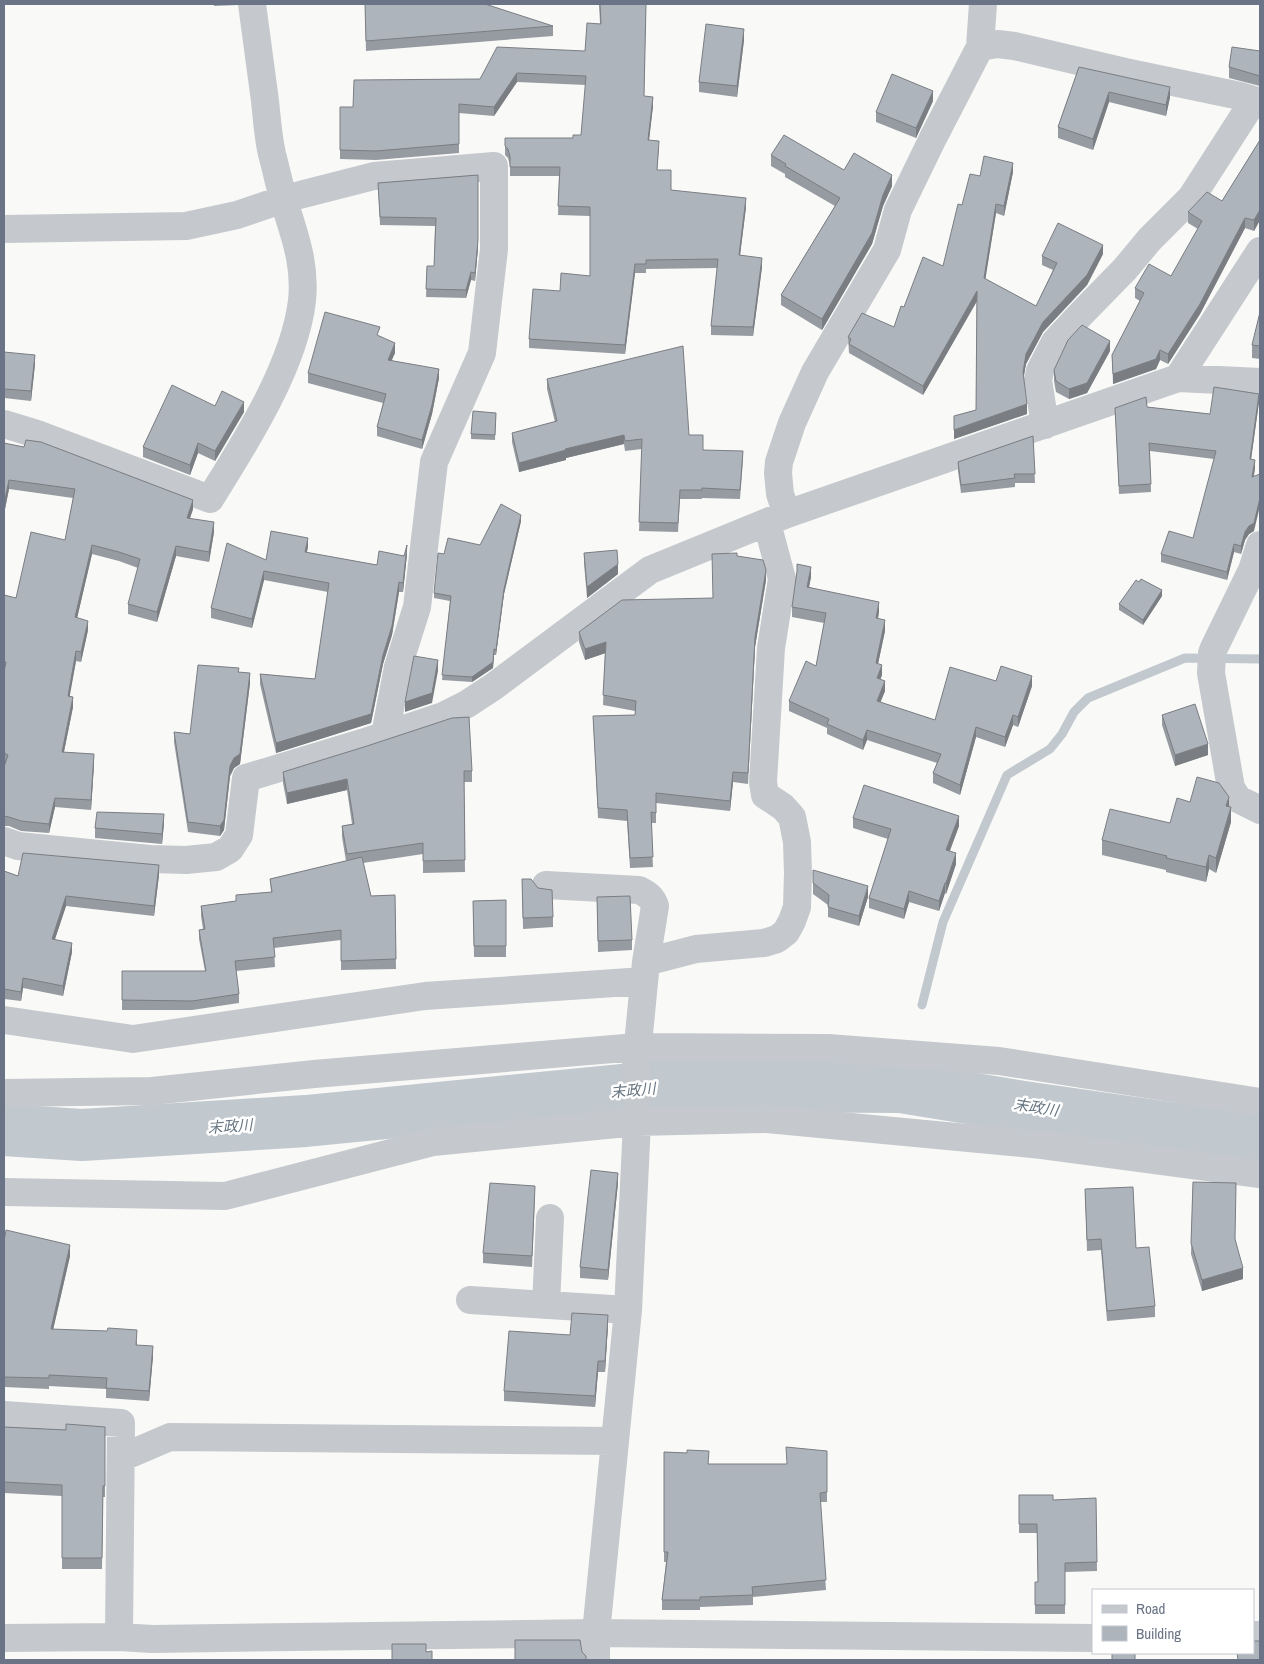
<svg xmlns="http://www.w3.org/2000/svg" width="1264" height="1664" font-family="'Archivo Narrow','Noto Sans JP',sans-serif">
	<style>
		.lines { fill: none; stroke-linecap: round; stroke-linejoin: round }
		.stream { stroke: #c1c8ce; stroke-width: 9 }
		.river { stroke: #c1c8ce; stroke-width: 52 }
		.minor { stroke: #c5c8cc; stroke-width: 28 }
		.wall { fill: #969ba1 }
		.shaded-wall { fill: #7a7e83 }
		.building { fill: #aeb4bb; stroke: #7a7e83 }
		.labels { text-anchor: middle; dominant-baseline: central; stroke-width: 5; stroke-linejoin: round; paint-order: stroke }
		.water-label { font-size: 15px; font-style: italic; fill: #667581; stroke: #fff }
	</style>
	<rect width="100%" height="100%" fill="#f9f9f7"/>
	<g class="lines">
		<path class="stream" d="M922,1005L943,922L1007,775L1050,749L1062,734L1074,712L1088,698L1185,658L1260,659"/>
		<path class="river" d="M4,1130L82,1135L306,1121L651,1087L702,1086L901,1087L1023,1107L1260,1141"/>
		<path class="minor" d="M980,47L983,4
			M4,229L186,226L237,215L284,199L374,176L494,166V249L482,353L434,462L417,607L398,667L385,735
			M1178,378L1260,251
			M4,424L40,435L210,499C245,443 294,367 302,301C306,263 294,234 283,198C279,183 276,169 272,154C268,137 267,119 265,101C261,69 256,36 252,4
			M1045,425L1038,380L1040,371L1055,342L1082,313L1125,269L1150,239L1191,198L1254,100
			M787,514L780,494L778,473L779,462L792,423L815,372L887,250L898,210L933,138L980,47L998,44L1014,46L1125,72L1240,96L1260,102
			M1260,545L1252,570L1214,648L1212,653L1211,673L1231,788L1238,799L1260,810
			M4,841L18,846L150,859L186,860L216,857L230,849L239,835L246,778L362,743L443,716L467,704L493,687L650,570L787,514L1178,378L1260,382
			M546,885L639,890C647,894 652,897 655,906L646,962
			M4,1020L133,1039L425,996L644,981
			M4,1093L152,1091L314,1074L637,1047L828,1048L999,1061L1260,1102
			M4,1192L225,1196L433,1142L637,1122L767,1119L1042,1145L1260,1174
			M470,1300L628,1310
			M546,1305L550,1218
			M4,1415L121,1423L119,1637
			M121,1458L170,1437L615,1441
			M1253,1635H1260
			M4,1638L119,1637L152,1639L596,1633L1093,1638
			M596,1660V1633L628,1310L637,1122L636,1065L646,962L696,949L764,943L777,939L786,932L792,921L797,907L798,873L797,842L792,817L783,807L765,795L763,782L771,648L782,579L767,523"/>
	</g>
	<path class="wall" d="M214,4H237V5L214,6Z
		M365,4L553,26V36L366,51Z
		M599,4H646L644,96L653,106L649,140L659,149L657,170L671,190L746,207L740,255L762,267L753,336L711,335V326L717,268L646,269V273H635L625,354L529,348V339L560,291L590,276V216L558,215L559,176H510V165L508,158L505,155V138H573L581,135L586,85L517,82L494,116L459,113V153L376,160L340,159V107H353L480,79L585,51L600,23Z
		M744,40L737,97L699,92V82Z
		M1260,51V86L1229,78V67Z
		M1079,67L1170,97L1166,116L1109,102L1093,150L1058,138V127Z
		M933,101L916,138L876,122V112Z
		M1260,140V220L1254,231L1245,228L1200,314L1168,364L1160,360L1156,369L1113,384L1112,355L1140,301L1135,298V288L1171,276L1198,229L1188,223V212L1222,201Z
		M771,155L844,170L892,186L883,206L872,244L822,330L781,305V295L835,206L785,177V174L771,166Z
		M1013,172L1004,216L996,213L985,279L1036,306L1053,270L1042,265V256L1103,254L1087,285L1043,332L1026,364L1023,378L1027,414L954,439V416L976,410L977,301L923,395L849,353L848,337L894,327L904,307L943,266L962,205Z
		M478,175V248L475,281L471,280L466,298L426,297L427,266H434L435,226L380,225L378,183Z
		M1260,312V359L1252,358V345Z
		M380,336L395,353L391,360L439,378L432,414L422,449L377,436V427L383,403L308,383V373Z
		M1110,351L1087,393L1069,399L1056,392L1054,381V370Z
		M4,352L35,364L31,401L4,398Z
		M547,379L689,435L703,450L743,460L740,499L702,498V499H680L678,532L639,531L642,449L625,451L624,444L566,458V460L519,472L512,442V433L555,422L547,389Z
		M1259,402L1251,459L1255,468L1254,476V531L1249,534L1245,540L1241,554L1234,552L1227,580L1161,562V554L1193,538L1214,459L1150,451L1151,492L1119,494L1115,408L1147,407L1210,414Z
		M215,406L244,412L215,461L198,453L190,475L143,457V447Z
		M496,413L495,440L471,439V434Z
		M1033,436L1035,483H1015V487L961,493L958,471V462Z
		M4,443L193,509L190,518L214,532L209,562L176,556L157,622L128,614V604L138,568L119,561L92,554L77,618L88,630L81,662L76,661L69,697L73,707L64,752L94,764L91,810L55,807L49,833L21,831L9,826H4V767L5,763H4V595L16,598L65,540L73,498L9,489L4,514Z
		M521,521L504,594L496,655H494L493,668L472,682L442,680L450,601L434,598V593L444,554L480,545Z
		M308,547L306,553L377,565L407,554L403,592H399L392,635L383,664L371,723L276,753L260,684V674L315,679L328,592L264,580L252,628L211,618V608L266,560Z
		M584,553L618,574L587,598L584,563Z
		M737,556L766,580L755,647L748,784L733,782L730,811L656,803V823H651L653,867L630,868L627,821L598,818L593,716L635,715V711L603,705L605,653L585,660L579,642V632L713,598Z
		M797,564L811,577L809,587L879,612L878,619L885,631L878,664L882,675L880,680L885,691L880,702L935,720L996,681L1032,686L1018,727L1013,725L1005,747L976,737L960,795L933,783V773L937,763L867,740L863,750L827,734V728L789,711V701L816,666L824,623L792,617V607L797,574Z
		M1162,596L1143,625L1119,610V604Z
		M239,672L250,683L240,764L234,768L230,776L224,830L220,836L188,832L174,742V732L190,734Z
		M1162,715L1208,755L1175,766L1162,725Z
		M472,771V782H464L465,872L423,873V854L363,863L371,896L395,895L396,969L341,970V940L274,948L275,967L236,971L239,994V1003L192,1010H122V971H205L199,939V930L203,929L201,916V906L236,901V895L271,892L270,879L346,861L342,837V826L352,824L347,790L287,804L283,783V772Z
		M1190,802L1229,807L1231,822L1216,873L1209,869L1206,882L1166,872V870L1102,855V840L1170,823Z
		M853,818L959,826L950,851L956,864L946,894L945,893L939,911L909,902L904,919L869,908V898L888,839L853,828Z
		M164,823L162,844L95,838V828Z
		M813,870L868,897L859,926L828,917V905L813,894Z
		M4,871L18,876L159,875L154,916L66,906L55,939L72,952L63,996L23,988L21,1001L4,999Z
		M522,879L553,917V927L523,929Z
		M597,897L632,940V950L598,952Z
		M506,900V957H474L473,901Z
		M1193,1182L1235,1239L1243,1279L1202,1291L1191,1254Z
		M618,1183L608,1280L580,1278V1267Z
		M1085,1189L1136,1248L1155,1306V1317L1107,1321L1101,1250L1087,1251Z
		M535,1196L532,1267L483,1263V1253Z
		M4,1241L70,1256L53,1329L137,1341V1345L153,1356L149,1401L106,1398V1389L49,1386V1389L4,1387Z
		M608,1325L605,1372H598L595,1407L504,1401V1391L570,1335Z
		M4,1427L66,1430L105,1427V1497H103L102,1569H62V1496L4,1493Z
		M827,1451V1502H820L826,1590L753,1597V1605L700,1607V1610H662V1600L666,1562H664V1452L687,1453L709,1464H787Z
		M1019,1495L1053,1500L1096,1498L1097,1571L1065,1572V1614H1035V1582H1038L1037,1533H1019Z"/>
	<path class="shaded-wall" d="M744,29V40L737,97V86Z
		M517,73V82L494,116V107Z
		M1170,87V97L1166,116V105Z
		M933,91V101L916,138V128Z
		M1109,92V102L1093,150V139Z
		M653,97V106L648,149V140Z
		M1013,163V172L1004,216V206Z
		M892,175V186L883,206L872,244L822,330V319Z
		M746,198V207L739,264V255Z
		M996,204V213L984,288V278Z
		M1260,210V220L1254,231V220Z
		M1245,218V228L1200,314L1168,364V354Z
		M478,240V248L475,281V273Z
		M1103,245V254L1087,285L1043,332L1026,364L1023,382V372L1026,354L1043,322Z
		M762,258V267L753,336V327Z
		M635,264V273L625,354V345Z
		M471,272V280L466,298V290Z
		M977,291V301L923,395V386Z
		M1110,341V351L1087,393L1069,399V389Z
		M395,343V353L388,369V360Z
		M1160,350V360L1156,369L1113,384V374Z
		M35,355V364L31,401V391Z
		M439,369V378L432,414L422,449V440Z
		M1259,394V402L1250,467V459Z
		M244,402V412L215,461V451Z
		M1027,404V414L954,439V430Z
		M624,435V444L566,458V460L519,472V463L565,449Z
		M198,443V453L190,475V465Z
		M1255,460V468L1252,485V477Z
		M9,480V489L4,514V504Z
		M1260,498V506L1254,531L1249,534L1245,540L1241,554V546L1245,532Z
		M193,500V509L187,527V518Z
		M521,515V521L504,594L496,655V650L504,589Z
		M214,522V532L209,562V552Z
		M308,538V547L305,562V552Z
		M1234,544V552L1227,580V572Z
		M92,545V554L75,627V617Z
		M407,545V554L403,592V583Z
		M176,546V556L157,622V612Z
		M618,564V574L587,598V587Z
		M811,567V577L807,597V587Z
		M766,570V580L755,647L748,784L755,637Z
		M264,571V580L252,628V619Z
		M399,582V592L392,635L383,664L371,723L276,753V743L383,655Z
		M1162,590V596L1143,625V620Z
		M879,602V612L876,628V618Z
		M885,620V631L876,673V663Z
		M88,621V630L81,662V652Z
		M606,642V653L585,660V649Z
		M76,651V661L68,706V696Z
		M494,655L493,668L472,682V677Z
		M438,660V671L432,703L405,712V702Z
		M882,665V675L877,688V678Z
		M250,673V683L240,764L234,768L230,776L224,830L220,836V826L230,766Z
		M1032,676V686L1018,727V717Z
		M885,681V691L877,711V701Z
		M73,697V707L62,761V752Z
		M1013,715V725L1005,747V737Z
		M976,727V737L960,795V785Z
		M867,730V740L863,750V740Z
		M1208,744V755L1175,766V755Z
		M94,754V764L91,810V800Z
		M733,772V782L730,811V801Z
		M347,779V790L287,804V793Z
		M1229,797V811L1226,806Z
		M55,798V807L49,833V824Z
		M1231,807V822L1216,873V858Z
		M164,814V823L162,844V834Z
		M959,816V826L946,860V850Z
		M956,853V864L946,894V883Z
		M1209,855V869L1206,882V867Z
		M159,865V875L154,916V906Z
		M945,883V893L939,911V901Z
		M868,886V897L859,926V916Z
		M909,891V902L904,919V909Z
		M66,896V906L52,948V939Z
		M72,943V952L63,996V986Z
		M23,978V988L21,1001V992Z
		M618,1173V1183L608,1280V1270Z
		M70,1245V1256L51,1339V1329Z
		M1243,1268V1279L1202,1291V1280Z
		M608,1315V1325L605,1372V1361Z
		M153,1346V1356L149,1401V1391Z
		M598,1361V1372L595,1407V1396Z"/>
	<path class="building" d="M365,4H485L553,26L366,41Z
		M600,4H646L644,96L653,97L648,140L659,141L657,170H671V190L746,198L739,255L762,258L753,327L711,326L718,259L646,260V264H635L625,345L529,339L533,289L560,291L561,273L590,276V207L558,206L560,167H510V157L508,149L505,146V138H573V135H581L586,76L517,73L494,107L459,104V144L376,151L340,150V107H353L354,80L480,79L497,47L585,51L587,23L601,24Z
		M706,24L744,29L737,86L699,82Z
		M1232,47L1260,51V76L1229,67Z
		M1079,67L1170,87L1166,105L1109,92L1093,139L1058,127Z
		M892,74L933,91L916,128L876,112Z
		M784,135L844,170L854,153L892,175L883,195L872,233L822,319L781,295L840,198L785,166L786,164L771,155Z
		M1260,140V210L1254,220L1245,218L1200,304L1168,354L1160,350L1156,359L1113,374L1112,355L1144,293L1135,288L1149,264L1171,276L1202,221L1188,212L1207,192L1222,201Z
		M984,156L1013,163L1004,206L996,204L984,278L1036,306L1057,263L1042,256L1058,223L1103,245L1087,275L1043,322L1026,354L1023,372L1027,404L954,430V416L976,410L977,291L923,386L849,344L851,339L848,337L862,313L894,327L901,306L904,307L923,257L943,266L958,204L962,205L970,174L980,176Z
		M478,175V240L475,273L471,272L466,290L426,289L427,266H434L436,218L380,217L378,183Z
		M325,312L380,327L377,335L395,343L388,360L439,369L432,405L422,440L377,427L386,394L308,373Z
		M1260,312V346L1252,345Z
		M1082,325L1110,341L1087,383L1069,389L1056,381L1054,370L1068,340Z
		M683,346L689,435H703V450L743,451L740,490L702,488V490H680L678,523L639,522L642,439L625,441L624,435L565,449L566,450L519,463L512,433L557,421L547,379Z
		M4,352L35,355L31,391L4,389Z
		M172,385L215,406L222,391L244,402L215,451L198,443L190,465L143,447Z
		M1214,387L1259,394L1250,459L1255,460L1252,477L1260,474V498L1254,523L1249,526L1245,532L1241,546L1234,544L1227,572L1161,554L1169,531L1193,538L1216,451L1149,443L1151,484L1119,486L1115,408L1146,397L1147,407L1210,414Z
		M473,411L496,413L495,435L471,434Z
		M1033,436L1035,474H1014L1015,478L961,485L958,462Z
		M26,440L41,442L193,500L187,518L214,522L209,552L176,546L157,612L128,604L140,559L119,552L92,545L75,617L88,621L81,652L76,651L68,696L73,697L62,752L94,754L91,800L55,798L49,824L21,821L9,817L4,816V767L8,755L4,753V672L6,662H4V595L16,598L31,532L65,540L75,489L9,480L4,504V443L24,447Z
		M501,504L521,515L504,589L496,650L494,649L493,662L472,677L442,675L451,596L434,593L438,553L444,554L448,538L480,545Z
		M271,531L308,538L305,552L377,565L379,551L404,556L407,545L403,583L399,582L392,626L383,655L371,714L276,743L260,674L315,679L329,583L264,571L252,619L211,608L227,543L266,560Z
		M617,550L618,564L587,587L584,553Z
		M737,553V556L763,560L766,570L755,637L748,773L733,772L730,801L656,793V813L651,812L653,857L630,858L627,810L598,808L593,716L635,715L636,701L603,695L606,642L585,649L579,632L622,600L713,598L712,554Z
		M797,564L811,567L807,587L879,602L876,618L885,620L876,663L882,665L877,678L885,681L877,701L935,720L950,667L996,681L1001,666L1032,676L1018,717L1013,715L1005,737L976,727L960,785L933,773L941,754L867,730L863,740L827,724L829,719L789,701L806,661L816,666L826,613L792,607L797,571Z
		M1141,579L1162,590L1143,620L1119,604L1136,580L1139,582Z
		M414,656L438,660L432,693L405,702Z
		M198,665L239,668L238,672L250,673L240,754L234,758L230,766L224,820L220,826L188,822L174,732L190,734Z
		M1195,704L1208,744L1175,755L1162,715Z
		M469,717L472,771H464L465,860L423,861V843L347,854L342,826L354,824L347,779L287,793L283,772L367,746L452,718Z
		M1197,777L1219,783L1229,797L1226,806L1231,807L1216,858L1209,855L1206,867L1166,858L1167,856L1102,840L1110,809L1170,823L1177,798L1190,802Z
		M864,785L959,816L946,850L956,853L946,883H945L939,901L909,891L904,909L869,898L891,829L853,818Z
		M97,812L164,814L162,834L95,828Z
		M23,853L159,865L154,906L66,896L52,939L72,943L63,986L23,978L21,992L4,989V871L18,876Z
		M362,857L371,896L395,895L396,959L341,961V930L273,938L275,957L235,961L239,994L192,1001L122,1000V971H206L199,930L205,929L201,906L236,901V895L272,892L270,879Z
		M813,870L868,886L859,916L828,907L829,895L813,883Z
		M522,879H531L538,888L552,890L553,917L523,918Z
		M630,896L632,940L598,941L597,897Z
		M506,900V946H474L473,901Z
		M591,1170L618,1173L608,1270L580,1267Z
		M1193,1182L1236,1183L1235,1239L1243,1268L1202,1280L1191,1243Z
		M490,1183L535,1186L532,1256L483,1253Z
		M1133,1187L1136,1248L1149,1247L1155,1306L1107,1311L1101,1239L1087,1240L1085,1189Z
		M6,1230L70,1245L51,1329L107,1331L108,1328L137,1330L136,1345L153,1346L149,1391L106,1388L107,1378L49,1375V1378L4,1377V1241Z
		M572,1313L608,1315L605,1361H598L595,1396L504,1391L509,1331L570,1335Z
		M66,1424L105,1427V1486H103L102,1558H62V1485L4,1482V1427L66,1430Z
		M786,1447L827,1451V1492L820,1493L826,1580L752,1587L753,1595L700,1597V1600H662L668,1552H664V1452L687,1453V1450L709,1451L708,1464H787Z
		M1019,1495H1053V1500L1096,1498L1097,1562L1065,1563V1605H1035V1582H1038L1037,1524H1019Z
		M515,1640H580L582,1652L586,1656V1660H515Z
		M1253,1641H1260V1660H1238L1237,1653H1253Z
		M392,1644H426V1652L432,1651V1660H392Z
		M1112,1653H1135V1660H1112Z"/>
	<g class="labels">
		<g class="water-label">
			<text transform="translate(633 1090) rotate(-5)">末政川</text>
			<text transform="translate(1036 1107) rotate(9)">末政川</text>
			<text transform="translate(230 1126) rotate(-4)">末政川</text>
		</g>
	</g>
	<rect width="1264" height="1664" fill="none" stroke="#6a7486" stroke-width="10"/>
	<rect x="1092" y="1589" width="162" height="65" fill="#ffffff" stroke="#c3c7cf"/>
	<rect x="1102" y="1605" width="25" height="8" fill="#c5c8cc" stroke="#c3c7cf"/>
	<text x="1136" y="1614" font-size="15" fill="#6a7486">Road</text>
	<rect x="1102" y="1626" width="25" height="15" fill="#aeb4bb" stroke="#c3c7cf"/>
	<text x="1136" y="1639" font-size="15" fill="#6a7486">Building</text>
</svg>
